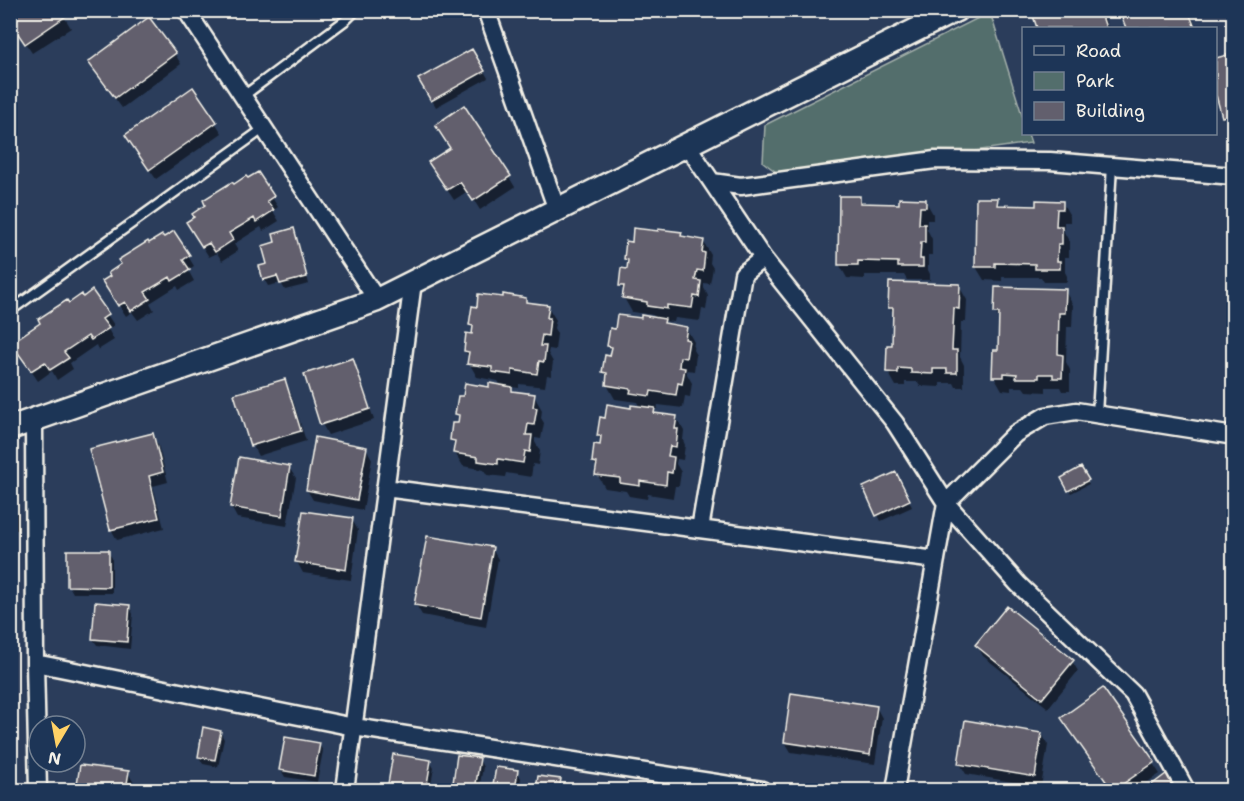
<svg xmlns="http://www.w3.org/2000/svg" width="1244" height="801" font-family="'Shantell Sans',sans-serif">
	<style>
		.green { fill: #536e6c; stroke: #a4b0aa; stroke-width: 1.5 }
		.shadow { fill: #0007 }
		.building { fill: #625f6d; stroke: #f4f1e8; stroke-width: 1.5 }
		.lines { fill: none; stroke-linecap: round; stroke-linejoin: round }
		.lane-casing { stroke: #f4f1e8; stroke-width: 13 }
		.street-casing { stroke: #f4f1e8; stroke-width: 21 }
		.secondary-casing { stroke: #f4f1e8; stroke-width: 27 }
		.lane { stroke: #1d3557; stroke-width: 8 }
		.street { stroke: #1d3557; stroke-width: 16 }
		.secondary { stroke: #1d3557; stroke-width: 22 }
	</style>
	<rect width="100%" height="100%" fill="#2b3d5b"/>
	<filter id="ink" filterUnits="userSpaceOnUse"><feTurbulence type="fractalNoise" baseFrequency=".0167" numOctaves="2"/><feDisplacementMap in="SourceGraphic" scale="12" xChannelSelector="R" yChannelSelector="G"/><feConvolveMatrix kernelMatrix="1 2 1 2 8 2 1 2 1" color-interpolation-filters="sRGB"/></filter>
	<g filter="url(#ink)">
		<path class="green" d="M990,12L1023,118L1024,134H1028L1031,143L784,178L763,162L765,125Z"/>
		<path class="shadow" d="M60,10L71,28L32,53L10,21Z
			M1033,10H1102L1108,28H1039Z
			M1120,10H1190L1196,28H1127Z
			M472,51L488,78L436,107L420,79Z
			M175,54L181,64L122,108L96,73L90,63Z
			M1234,54V130L1231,131L1223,117L1216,90V59Z
			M193,89L222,133L156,179L133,146Z
			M436,173L509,177L515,187L480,210L468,191L454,200Z
			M257,174L278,207L273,211L279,221L263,231L261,227L234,244L238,251L222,261L217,253L209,257L194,233L233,186Z
			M859,198L863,205H900L925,200L933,214V220H927V229L932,239V255H928V270L930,274V280H907L904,275H865V279L847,278L839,264Z
			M997,200L1001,207H1037L1062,202L1070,216V222H1064V232L1069,241V257H1065V272L1067,276V282H1044L1041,277H1002V281L984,280L976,267Z
			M293,230L297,237L309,284L285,290L281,283L268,286L264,279L277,243Z
			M681,233L683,238L703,241L711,255L710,263L713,268L710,284L704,283V288L708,296L706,310L702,309L700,321L675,318L674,322L664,321L667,325L686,328L694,342L693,350L696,355L694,371L687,370V374L692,383L690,397L685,396L683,408L658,405L657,409H653L656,415L676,417L684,431L683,440L685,445L683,460L677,459L676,464L681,472L679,486H675L673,498L648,494L647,499L629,496L626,491L605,488L597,474L598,469L593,462L601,447L602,442L598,436L606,420L640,408L637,402L615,399L607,385L608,379L604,372L612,357V352L609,346L616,330L656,319L653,315L632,312L624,298L625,293L620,285L628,270L629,265L625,259L633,243Z
			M188,256L194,266L188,270L194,281L179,290L177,286L150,303L154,310L138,320L132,312L126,316L110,292Z
			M959,286L967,300L966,322H961L960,357L964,365V387H956L954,383H940V387L920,386L918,382H905V386H896L888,372L894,347L895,316L890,308Z
			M1065,291L1073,305L1072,327H1067L1066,362L1070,370V391H1062L1060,387H1046V392L1026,391L1023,387H1011V391L1002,390L994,376L1000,351V321L996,313Z
			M92,292L114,325L108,329L114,340L98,350L96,345L70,363L73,369L57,380L52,371L38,381L19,353L68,305L82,299Z
			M525,299L528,304L548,307L556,320L554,328L557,334L555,350L549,349L548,353L553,362L551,376L547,375L545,387L519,384V388L511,387L514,393L534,396L542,410L541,418L544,423L541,439L535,438V442L540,451L538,465L533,464L531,477L506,473L505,477L487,475L484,470L463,466L455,453L456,447L452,440L459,425L460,420L457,414L490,388L502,387L498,381L477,377L469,363V358L465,351L473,336L474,331L470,325Z
			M352,359L358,370L374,420L328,435L322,424L306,375Z
			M284,381L290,391L306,441L258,456L252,445Z
			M152,435L158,445L168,482L153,486L164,528L117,540L111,529Z
			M366,448L372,459L363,510L313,500L307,490Z
			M289,468L296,478L287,526L237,518L231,507Z
			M1080,469L1089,484L1071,493L1063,478Z
			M10,475L18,486L19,530H10Z
			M900,481L912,507L881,521L878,515Z
			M352,520L358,530L351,580L303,573L297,562Z
			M492,549L498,559L486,627L422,615L416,605Z
			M108,552L112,558V593H73L69,586Z
			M130,607L133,614L130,649L97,645L93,639Z
			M977,645L1072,661L1078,671L1048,708L983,656Z
			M1103,690L1160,774L1135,790H1112L1069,729Z
			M876,707L882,718L875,764L791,752L785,742Z
			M220,732L224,739L218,767L203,764L199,757Z
			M1042,734L1048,745L1041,787L966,774L960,764Z
			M319,745L323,751L317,782L285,777L281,770Z
			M394,755L430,762L434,768L430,790H388Z
			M458,757L479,760L483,767L479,790H453Z
			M81,766L128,773L134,783L133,790H78Z
			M497,768L517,771L521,778L519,790H494Z
			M540,778L560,781L564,788L563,790H538Z"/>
		<path class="building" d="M10,10H62L66,16L25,44L10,22Z
			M1031,10H1100L1106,28H1037Z
			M1119,10H1188L1195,28H1126Z
			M149,17L176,53L115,98L88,62Z
			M472,49L485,71L431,101L418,79Z
			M1234,53V114L1222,117L1216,95V58Z
			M193,87L217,122L149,170L125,135Z
			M464,105L511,176L473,201L460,182L447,190L428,162L450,148L435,125Z
			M258,172L274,196L267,201L274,210L256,222L254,218L229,233L233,240L215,252L209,243L202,247L186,222L194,217L192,214L205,205L203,200L232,182L234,184L246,176L248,178Z
			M839,196H860V203L899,204V198L926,199V207H920L919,224H925V242H921L920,259H923V267H898V262L858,261V265H838Z
			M976,198H998L997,205L1036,206V200L1063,201V209H1057L1056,226H1062V244H1058L1057,261H1060V269H1035V264L995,263V267H975Z
			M294,228L307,277L280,284L277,276L263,280L259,266L267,264L262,246L275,242L273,234Z
			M633,228L658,231V229L682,232L681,236L704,240L702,252L705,253L703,271L697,270L695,280L701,281L699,297L694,296L692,308L667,305V309L647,306V302L622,298L624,286H619L621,268L627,269L628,260L624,259L626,241L632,242Z
			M174,231L190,255L183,260L190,270L172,281L170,277L145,292L150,299L131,311L125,302L118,306L102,281L110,276L108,273L121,264L118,260L148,241L149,243L162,235L164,237Z
			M889,282L960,284L959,309L954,308L952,350H957V373H947V369H933V374L911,373V369L898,368V373L886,372L887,345H892L893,308H888Z
			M995,287L1066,289L1065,313H1059L1058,354L1063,355L1062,378H1053V374H1039V378H1016L1017,374L1004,373V377H992L993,350H998L999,313H994Z
			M92,290L109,314L102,319L109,328L91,340L88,336L64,352L69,358L50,370L45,362L31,371L11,343L40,323L38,319L67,300L69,303L82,294L83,297Z
			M478,294L503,297V294L526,298V302L549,305L547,318H550L548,336L542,335L540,346H546L544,362L539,361L537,374L512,370V375L492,372V367L467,364L469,352L464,351L466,333L472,334L473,326L469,325L472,306L477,307Z
			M617,315L641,318V315L665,319L664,323L687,327L685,339L689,340L686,358L680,357L679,367L685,368L682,384L678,383L676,395L651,391L650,396L630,393L631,389L606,385L607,373L602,372L605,355L610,356L612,347L607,346L610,328L615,329Z
			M353,358L370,409L320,425L304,374Z
			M285,379L301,431L250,446L234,394Z
			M465,383L489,387V383L512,387V391L535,394L533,407L537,408L534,425L528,424L526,435H532L530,452L525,451L523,463L498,459V464L478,461V457L453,453L455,441L450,440L452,423H458L459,415L455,414L458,396H463Z
			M607,404L631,408V405L655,408L654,413L677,416L675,429H678L676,447L670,446L668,456L674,457L672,473L667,472L666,485L640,481V486L620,483V478L595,475L597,463L592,462L594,444L600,445L601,436H597L600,417L605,418Z
			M153,433L163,472L149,476L159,518L110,530L89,449Z
			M315,437L367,447L357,500L306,490Z
			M239,457L290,466L282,516L230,507Z
			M1081,467L1089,480L1068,491L1061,478Z
			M896,472L910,500L876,516L863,487Z
			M10,474H12L13,520H10Z
			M303,511L353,518L346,570L295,562Z
			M427,536L493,547L481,617L414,605Z
			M67,550H109V587L67,586Z
			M95,602L130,605L127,642L92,639Z
			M1007,606L1074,660L1042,699L975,645Z
			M1103,688L1155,762L1114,790H1112L1061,718Z
			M791,693L877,706L870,755L784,742Z
			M965,720L1042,733L1035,777L958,764Z
			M203,727L221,731L215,760L198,757Z
			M285,737L320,743L314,776L279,770Z
			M393,754L431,760L426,790H387Z
			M457,755L480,758L475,790H452Z
			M80,765L129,771L126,790H76Z
			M496,767L518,770L515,790H492Z
			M1170,771L1185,790H1150V786Z
			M538,776L561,779L559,790H536Z"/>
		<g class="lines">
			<defs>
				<path id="lane" d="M242,97L347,19L356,10
					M10,311L263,129
					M1097,414L1112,166"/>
				<path id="street" d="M186,10L377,300
					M486,10L557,210
					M687,145L763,258L895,423L946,503L1018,584L1133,694L1186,790
					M712,182L741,186L935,160L1050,161L1234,176
					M34,420L35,663L38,790
					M385,488L936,560
					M700,529L743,274L763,258
					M35,663L354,727L762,790
					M345,790L413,282
					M895,790L946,503L1015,434L1045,416L1076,411L1234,436"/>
				<path id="secondary" d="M10,428L377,300L956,10"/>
			</defs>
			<use href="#lane" class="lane-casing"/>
			<use href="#street" class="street-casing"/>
			<use href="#secondary" class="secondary-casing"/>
			<use href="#lane" class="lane"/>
			<use href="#street" class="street"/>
			<use href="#secondary" class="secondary"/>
		</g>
	</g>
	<rect width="1244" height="801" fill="none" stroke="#1d3557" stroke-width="36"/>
	<rect x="18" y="18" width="1208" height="765" fill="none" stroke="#f4f1e8" stroke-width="2" filter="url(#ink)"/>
	<rect x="1022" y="27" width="195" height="108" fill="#1d3557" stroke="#738091" stroke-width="1.5"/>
	<rect x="1034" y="46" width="30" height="9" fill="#1d3557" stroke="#738091" stroke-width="1.5"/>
	<text x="1076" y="57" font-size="18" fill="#f4f1e8">Road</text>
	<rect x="1034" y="72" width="30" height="18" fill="#536e6c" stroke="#738091" stroke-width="1.5"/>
	<text x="1076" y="87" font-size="18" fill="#f4f1e8">Park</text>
	<rect x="1034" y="102" width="30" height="18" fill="#625f6d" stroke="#738091" stroke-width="1.5"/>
	<text x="1076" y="117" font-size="18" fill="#f4f1e8">Building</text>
	<g transform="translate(57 744) rotate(190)"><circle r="28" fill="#1d3557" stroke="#738091" stroke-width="1.5"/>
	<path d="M0-4.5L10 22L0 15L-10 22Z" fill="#ffd166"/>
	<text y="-9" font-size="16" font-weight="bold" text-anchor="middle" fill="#f4f1e8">N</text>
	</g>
</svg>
